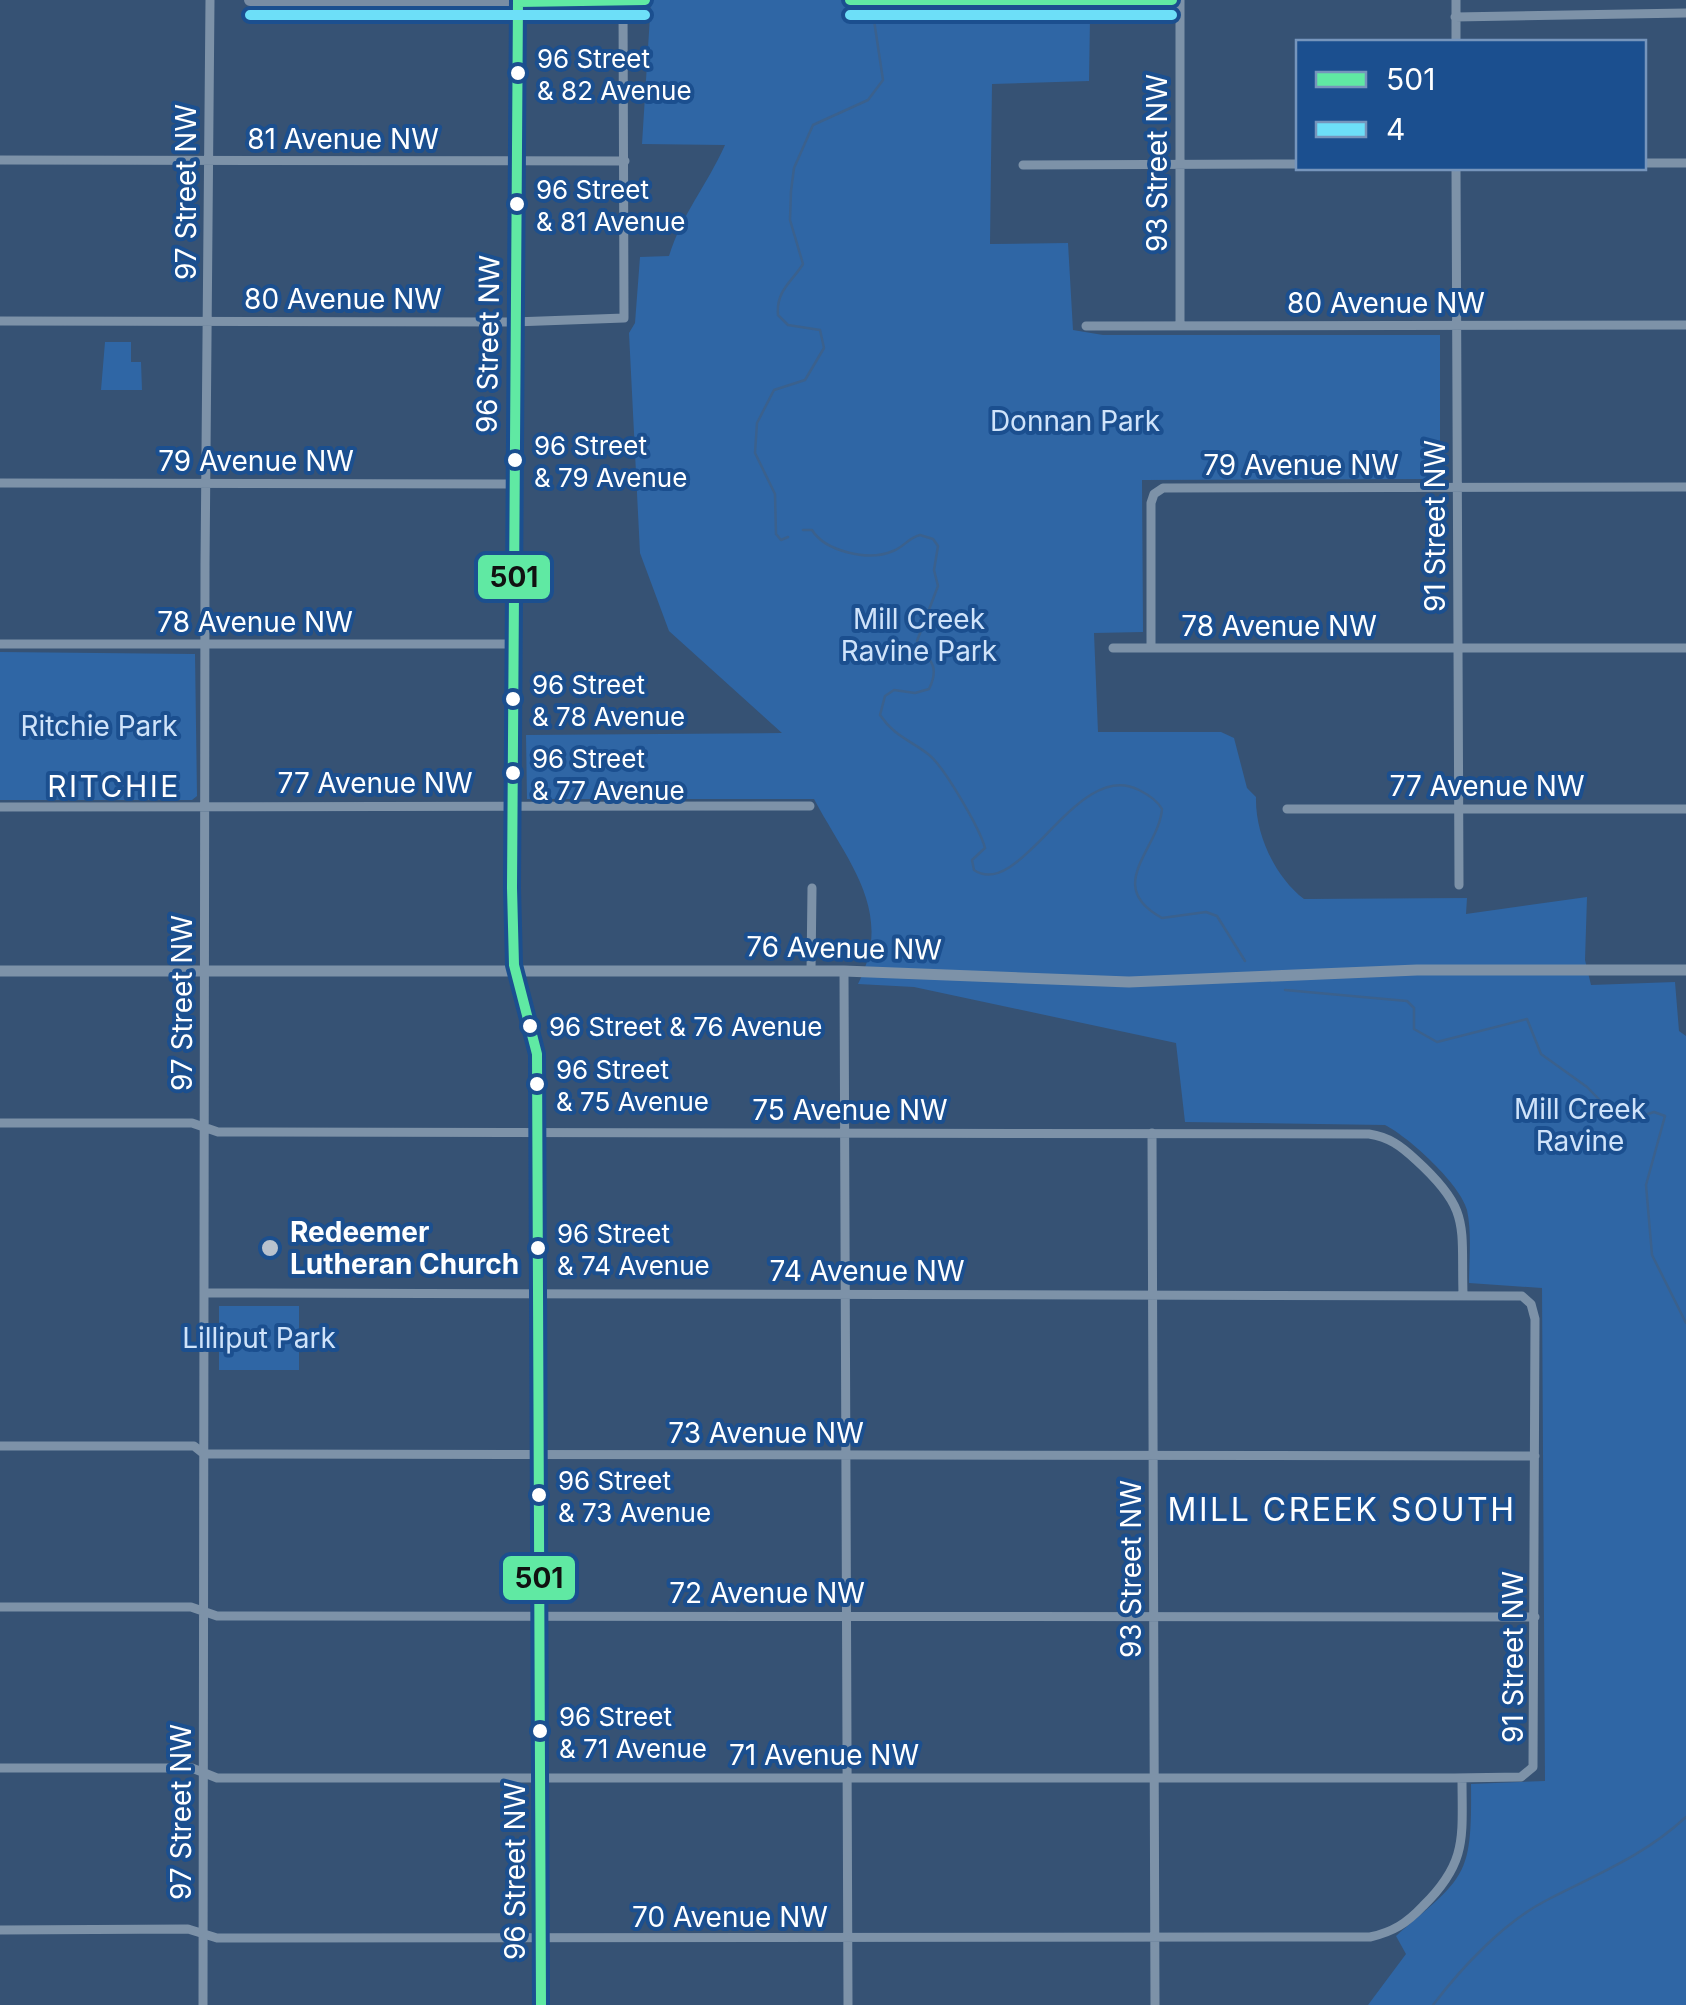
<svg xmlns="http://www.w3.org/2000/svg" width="1686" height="2005" font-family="Inter,sans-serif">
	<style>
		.green { fill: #2f66a5 }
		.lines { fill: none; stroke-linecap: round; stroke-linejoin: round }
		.stream { stroke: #3b618d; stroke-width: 2.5 }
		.minor { stroke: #7d92a8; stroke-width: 9 }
		.tertiary { stroke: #7d92a8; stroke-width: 11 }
		.secondary { stroke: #798da4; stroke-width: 12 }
		.bus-1-casing { stroke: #1b4f8f; stroke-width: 18 }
		.bus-2-casing { stroke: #1b4f8f; stroke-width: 18 }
		.bus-1 { stroke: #60e9a3; stroke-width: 10 }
		.bus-2 { stroke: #6ddff8; stroke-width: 10 }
		.bus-dot { fill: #fff; stroke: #1b4f8f; stroke-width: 4 }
		.poi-dot { fill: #b9c2ce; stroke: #1b4f8f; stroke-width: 4 }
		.labels { text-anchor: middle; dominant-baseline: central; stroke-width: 8; stroke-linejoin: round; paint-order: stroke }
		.bus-label { font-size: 26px; fill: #fff; stroke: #1b4f8f; text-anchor: start }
		.street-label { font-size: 28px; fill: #fff; stroke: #1b4f8f }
		.park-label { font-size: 28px; fill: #cfe3fa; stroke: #1b4f8f }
		.poi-label { font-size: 28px; font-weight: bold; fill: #fff; stroke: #1b4f8f; text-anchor: start }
		.neighbourhood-label { font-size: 30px; letter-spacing: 2.5px; fill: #fff; stroke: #1b4f8f }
		.quarter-label { font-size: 32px; letter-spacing: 2.5px; fill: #fff; stroke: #1b4f8f }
		.line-badge { stroke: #1b4f8f; stroke-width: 4 }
		.pale-badge-label { font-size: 28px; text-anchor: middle; font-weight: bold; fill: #111 }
	</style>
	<rect width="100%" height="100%" fill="#365274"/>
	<path class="green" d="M651,0H1024L1026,17L1090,18L1089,81L992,84L990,244L1068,243L1073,330L1103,335H1440V479L1142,480L1143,632L1094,633L1098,732H1221L1234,738L1247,788L1256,797C1255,834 1275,877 1304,899L1467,898L1466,914L1587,897L1585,960L1591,985L1675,982L1679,1031L1686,1036V2005H1368L1406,1954L1396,1936C1466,1876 1472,1878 1471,1784L1545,1781L1542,1288L1469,1283C1469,1260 1472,1233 1467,1210C1461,1185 1409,1137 1385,1125L1185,1122L1176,1043L914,987L858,984C895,911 848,863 814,799H527L526,735L782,733L669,631L640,553L629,333L635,323L640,257L669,256C683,212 706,187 725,145L642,144Z
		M105,342H131V362H141L142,390H101Z
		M0,652L195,654L197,796L192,800H0Z
		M219,1306H299V1370H219Z"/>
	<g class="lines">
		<path class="stream" d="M803,530H812C825,551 868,562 893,551C904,547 908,538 920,535L933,539L938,546L934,570L938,586L917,641C928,659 941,665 929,689L915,693L894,690L885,696L880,715C894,736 910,740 928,754C944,766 980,829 985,848L972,860L974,870C1021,902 1077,757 1139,790C1149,795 1157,800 1162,809C1159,849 1103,886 1162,918L1206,912L1217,916L1245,961
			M788,537L781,540L776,534L775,494L755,453L757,423L774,390L805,380L824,348L820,330L788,325L778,315C776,290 792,282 803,264L790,220L791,191L794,168L813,125L868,100L883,80L872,7
			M1285,990L1407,1001L1414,1008V1029L1437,1042L1527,1019L1541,1054L1587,1087L1618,1119L1627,1121L1654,1112L1665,1116L1646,1185L1652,1255L1686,1323
			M1433,2005C1462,1967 1504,1922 1547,1900C1597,1874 1644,1856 1686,1817"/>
		<path class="minor" d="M1180,0V326
			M1456,0V42
			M1455,17L1686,13
			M0,160L625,161
			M1644,163H1686
			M1023,165L1298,164
			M1456,168L1459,885
			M0,321L514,322L624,318L623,0
			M1086,326L1686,325
			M0,483L511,484
			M0,644H511
			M1113,648H1686
			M1151,648V503L1154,494L1163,488L1686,487
			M0,807L810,806
			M1287,809H1686
			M811,971L812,888
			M844,971L848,2005
			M0,1123H192L218,1132L1369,1134C1389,1137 1401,1146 1416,1160C1471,1210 1461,1224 1463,1294
			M1152,1133L1155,2005
			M0,1446H194L204,1454H217L1535,1456
			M0,1607H191L217,1616L1535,1617
			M0,1768H192L217,1778H1454L1521,1777L1533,1767L1535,1319L1531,1304L1522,1296L205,1293
			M0,1930L188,1929L217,1938L1370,1937C1393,1932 1407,1923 1423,1906C1468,1862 1462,1837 1462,1778
			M203,2005L205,565L210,0"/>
		<path class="tertiary" d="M518,0L512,888L514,965L537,1054L541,2005
			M0,971H844L1129,982L1417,970H1686"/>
		<path class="secondary" d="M250,0H645
			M850,0H1172"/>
		<defs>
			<path id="bus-1" d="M518,0L512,888L514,965L537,1054L541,2005
				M850,0H1172
				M518,2L645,0"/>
			<path id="bus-2" d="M250,15H645
				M850,15H1172"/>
		</defs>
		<use href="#bus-1" class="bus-1-casing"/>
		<use href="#bus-2" class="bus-2-casing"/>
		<use href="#bus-1" class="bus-1"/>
		<use href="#bus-2" class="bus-2"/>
	</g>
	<g class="bus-dot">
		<circle cx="518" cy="73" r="9"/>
		<circle cx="517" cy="204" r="9"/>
		<circle cx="515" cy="460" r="9"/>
		<circle cx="513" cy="699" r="9"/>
		<circle cx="513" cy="773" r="9"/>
		<circle cx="530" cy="1026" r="9"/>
		<circle cx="537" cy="1084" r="9"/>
		<circle cx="538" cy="1248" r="9"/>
		<circle cx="539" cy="1495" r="9"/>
		<circle cx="540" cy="1731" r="9"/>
	</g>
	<circle class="poi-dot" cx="270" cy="1248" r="10"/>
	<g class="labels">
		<g class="bus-label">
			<text x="537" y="58">96 Street<tspan x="537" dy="32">&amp; 82 Avenue</tspan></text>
			<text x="536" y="189">96 Street<tspan x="536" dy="32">&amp; 81 Avenue</tspan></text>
			<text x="534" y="445">96 Street<tspan x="534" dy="32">&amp; 79 Avenue</tspan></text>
			<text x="532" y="684">96 Street<tspan x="532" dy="32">&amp; 78 Avenue</tspan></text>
			<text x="532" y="758">96 Street<tspan x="532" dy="32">&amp; 77 Avenue</tspan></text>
			<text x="549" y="1026">96 Street &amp; 76 Avenue</text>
			<text x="556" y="1069">96 Street<tspan x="556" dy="32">&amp; 75 Avenue</tspan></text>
			<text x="557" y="1233">96 Street<tspan x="557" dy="32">&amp; 74 Avenue</tspan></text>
			<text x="558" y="1480">96 Street<tspan x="558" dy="32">&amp; 73 Avenue</tspan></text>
			<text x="559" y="1716">96 Street<tspan x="559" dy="32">&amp; 71 Avenue</tspan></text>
		</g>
		<g class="street-label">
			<text x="343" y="139">81 Avenue NW</text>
			<text transform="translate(1157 163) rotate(-90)">93 Street NW</text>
			<text transform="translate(186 192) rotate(-90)">97 Street NW</text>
			<text x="343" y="299">80 Avenue NW</text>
			<text x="1386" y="303">80 Avenue NW</text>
			<text transform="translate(488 344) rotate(-89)">96 Street NW</text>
			<text x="256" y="461">79 Avenue NW</text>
			<text x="1301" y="465">79 Avenue NW</text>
			<text transform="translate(1435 526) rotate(-90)">91 Street NW</text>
			<text x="255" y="622">78 Avenue NW</text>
			<text x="1279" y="626">78 Avenue NW</text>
			<text x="375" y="783">77 Avenue NW</text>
			<text x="1487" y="786">77 Avenue NW</text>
			<text transform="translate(844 948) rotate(1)">76 Avenue NW</text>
			<text transform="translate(182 1003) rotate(-90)">97 Street NW</text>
			<text x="850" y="1110">75 Avenue NW</text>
			<text x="867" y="1271">74 Avenue NW</text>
			<text x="766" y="1433">73 Avenue NW</text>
			<text transform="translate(1131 1569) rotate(-90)">93 Street NW</text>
			<text x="767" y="1593">72 Avenue NW</text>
			<text transform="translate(1513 1657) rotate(-90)">91 Street NW</text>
			<text x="824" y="1755">71 Avenue NW</text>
			<text transform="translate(181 1812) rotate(-90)">97 Street NW</text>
			<text transform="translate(515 1871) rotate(-90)">96 Street NW</text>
			<text x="730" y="1917">70 Avenue NW</text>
		</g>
		<g class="park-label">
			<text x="1075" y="421">Donnan Park</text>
			<text x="919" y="619">Mill Creek<tspan x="919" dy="32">Ravine Park</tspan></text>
			<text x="99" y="726">Ritchie Park</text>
			<text x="1580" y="1109">Mill Creek<tspan x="1580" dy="32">Ravine</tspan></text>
			<text x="259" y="1338">Lilliput Park</text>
		</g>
		<g class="poi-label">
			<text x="290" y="1232">Redeemer<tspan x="290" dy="32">Lutheran Church</tspan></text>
		</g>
		<g class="neighbourhood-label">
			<text x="114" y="786">RITCHIE</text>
		</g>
		<g class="quarter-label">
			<text x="1342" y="1509">MILL CREEK SOUTH</text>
		</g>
	</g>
	<g class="line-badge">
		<rect x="476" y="553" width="76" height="48" rx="10" fill="#60e9a3"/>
		<rect x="501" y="1554" width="76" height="48" rx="10" fill="#60e9a3"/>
	</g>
	<g class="pale-badge-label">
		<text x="514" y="587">501</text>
		<text x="539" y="1588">501</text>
	</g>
	<rect x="1296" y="40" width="350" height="130" fill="#1b4f8f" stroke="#7695bc" stroke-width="2.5"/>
	<rect x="1316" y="72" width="50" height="15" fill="#60e9a3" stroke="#7695bc" stroke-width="2.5"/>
	<text x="1386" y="90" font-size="30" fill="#ffffff">501</text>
	<rect x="1316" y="122" width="50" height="15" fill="#6ddff8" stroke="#7695bc" stroke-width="2.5"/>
	<text x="1386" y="140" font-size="30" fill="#ffffff">4</text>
</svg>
